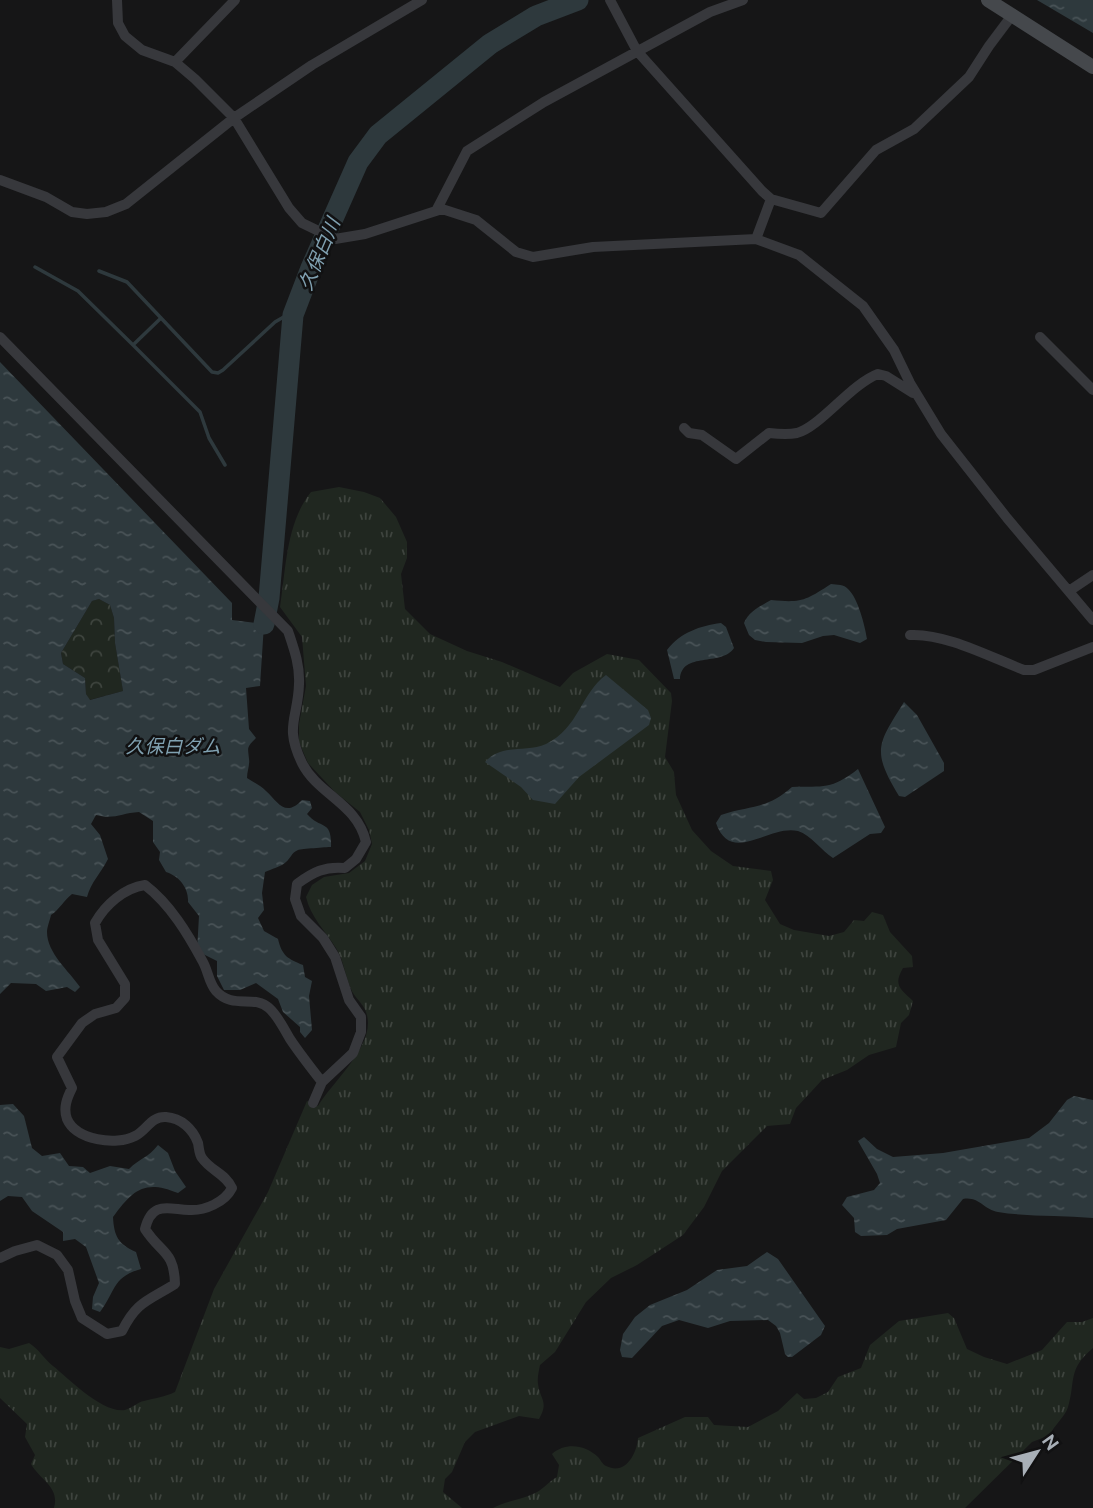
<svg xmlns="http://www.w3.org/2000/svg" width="1093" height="1508" font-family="Ubuntu,'Noto Sans JP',sans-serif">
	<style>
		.grass { fill: url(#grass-tufts) }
		.forest { fill: url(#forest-crowns) }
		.water { fill: url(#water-ripples); fill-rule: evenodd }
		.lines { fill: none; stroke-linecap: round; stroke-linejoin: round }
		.stream { stroke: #2e393d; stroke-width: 3.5 }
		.river { stroke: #2e393d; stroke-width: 21 }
		.street { stroke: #37383c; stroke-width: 10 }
		.secondary { stroke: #45484c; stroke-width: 14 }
		.labels { text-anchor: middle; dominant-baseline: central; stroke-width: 5; stroke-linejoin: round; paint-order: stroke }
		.water-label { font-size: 19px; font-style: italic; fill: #80a1b1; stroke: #111112 }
	</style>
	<defs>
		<pattern id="grass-tufts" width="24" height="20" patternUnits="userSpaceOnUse" patternTransform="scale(1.75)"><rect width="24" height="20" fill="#202720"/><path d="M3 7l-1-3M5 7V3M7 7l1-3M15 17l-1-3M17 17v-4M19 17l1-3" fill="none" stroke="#3e443e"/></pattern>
		<pattern id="forest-crowns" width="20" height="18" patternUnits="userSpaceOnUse" patternTransform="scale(1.75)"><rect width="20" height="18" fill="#202720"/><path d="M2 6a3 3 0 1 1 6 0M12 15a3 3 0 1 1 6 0" fill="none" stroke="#3e443e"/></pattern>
		<pattern id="water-ripples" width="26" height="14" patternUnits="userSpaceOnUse" patternTransform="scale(1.75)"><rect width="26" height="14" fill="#2e393d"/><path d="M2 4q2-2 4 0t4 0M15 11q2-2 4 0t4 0" fill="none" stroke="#495357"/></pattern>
	</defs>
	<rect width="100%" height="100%" fill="#161617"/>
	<path class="grass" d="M339,487L364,492L380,498L396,517L407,542V558L401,574L405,609L430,634L467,651L502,662L560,687L573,673L607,654L639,660L671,693L672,701L665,757L674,772L676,795L692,830L711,851L733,866L771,871L773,880L765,900L780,924L794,930L829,936L844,932L854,920L864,921L872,912L883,915L890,932L912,956L913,967L903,968C893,985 900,989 913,1001L909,1015L901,1023L896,1047L869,1055L847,1070L822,1080L796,1108L790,1124L767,1126L722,1171L704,1207L683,1235L637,1265L611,1278L586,1302L555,1352L540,1365C539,1370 537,1378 538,1384C540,1400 549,1401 539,1419L519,1416L475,1432L465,1442L452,1472L445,1479L443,1492L462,1508H54C60,1487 41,1481 31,1464L35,1455L25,1437L27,1424L0,1398V1347L9,1349L29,1343C39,1349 44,1359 53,1366C68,1378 103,1414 125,1410C132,1408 138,1402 144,1401C155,1398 165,1397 175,1392L214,1289L268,1192L307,1101L318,1106C333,1081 378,1043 366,1012C363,1003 354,997 351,989C345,975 344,961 336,948C325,930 311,918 306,897L312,885L324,877L349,873L365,861L372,844L369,830L360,812L335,792L308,763L299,742V724L306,686L302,637L280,607C286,569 286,523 311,492Z
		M948,1313L954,1318L967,1349L984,1357L1007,1364L1042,1350L1067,1322H1082L1093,1318V1348C1067,1370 1076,1380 1068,1407C1065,1417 1054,1425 1050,1435L1032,1442L965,1508H493C506,1501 520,1500 533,1494C542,1491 548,1482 557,1477L559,1465L552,1454C566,1442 585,1445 598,1457C601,1460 602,1464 606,1466C626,1476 637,1453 638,1438L685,1417H708L714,1425L748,1427L778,1411L797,1393L804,1399L816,1398L828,1392L838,1377L861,1368L870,1345L899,1321Z"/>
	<path class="forest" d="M99,599L110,605L114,618L115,643L123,691L89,700L86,694L85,678L63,664L61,653L92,601Z"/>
	<path class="water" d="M1037,0H1093V33Z
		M0,362L232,603V620L264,624L260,686L246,688L249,729L256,738C246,748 248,747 249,759C250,765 247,771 247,778C253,782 261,786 266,791C278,802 285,818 302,800L310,801L312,808L307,814C321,830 332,819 331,847C326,847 301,849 298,850C291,853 291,858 286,862C281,867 271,869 265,872L262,893L264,910L258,918L264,931L278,939C282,956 288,959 303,965L305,977L312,981L309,996L312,1030L305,1038L300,1032V1027L283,1012L278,999L256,983L240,990H224L217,976V961L197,951L199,916L188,902C189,888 179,876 166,872L159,860L160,852L153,842V821L139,812C121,813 114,820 96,815L91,824L100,835L108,859C101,873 91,882 87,897L72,894C63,901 60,909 51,915C50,920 47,927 47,932C47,953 69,971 80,987L75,992L67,987L46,991L36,984L11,983L0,994ZM99,599L110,605L114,618L115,643L123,691L90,700L86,694L85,678L63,664L61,653L92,601Z
		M831,584C837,585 844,584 848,589C858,598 865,626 867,639L860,643L834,635L823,636L802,643L766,642L755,640L749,635L744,623C749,611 761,606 771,600C801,603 805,601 831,584Z
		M721,623L726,627L734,648C721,667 682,651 680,679H674L667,650C681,632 700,626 721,623Z
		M606,675L648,710L651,718L649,725L579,777L555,804L533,800L521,787L485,762C502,743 526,753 546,744C579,728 581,693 606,675Z
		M904,702L917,715L944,763V771L905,797L899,796C871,750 878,744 904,702Z
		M858,769L885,827L881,833L870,834L833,858C822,851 811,835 798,831C769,824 731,866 716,823L721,815C751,805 766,810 792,787C824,786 831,790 858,769Z
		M1074,1096L1093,1100V1218C1061,1215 1029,1217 998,1212C984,1210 979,1196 963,1199L946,1220L897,1229L887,1235L861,1236L855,1232L854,1218L842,1205L847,1197L874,1190L880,1183L877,1174L858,1141L864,1137L877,1149L893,1157L943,1153L1029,1138L1049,1123L1067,1100Z
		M13,1104L24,1116L32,1148L42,1156L60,1153L69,1166L83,1167L90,1173L110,1166L129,1169C140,1158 148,1158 158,1145L168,1153L175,1171L186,1187L178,1193C144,1179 133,1190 113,1217C114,1236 118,1244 136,1252L141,1269C112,1277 116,1291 100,1312L92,1309L93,1297L99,1283L86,1247L75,1239L63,1241V1232L32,1211L22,1197L8,1196L0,1201V1105Z
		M767,1252L778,1259L825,1326L821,1335L792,1357H788L785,1354L780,1333L776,1326L768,1320L730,1321L708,1328L679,1320L662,1326L632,1358L622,1357L620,1350L623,1334L635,1317L650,1305L687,1290L717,1270L747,1266Z"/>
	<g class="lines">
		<path class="stream" d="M35,267L78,291L133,345L161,318
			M99,271L127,282L212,372L218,373L223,370L275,322L294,311
			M133,345L200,412L209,438L225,465"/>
		<path class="river" d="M264,624L269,598L293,315L311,268L358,162L378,135L490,44L536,16L578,0"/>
		<path class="street" d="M117,0L118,23L125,36L142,50L175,62L195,79L234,118L289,208L302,223L335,239L365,234L442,209L476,220L516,252L533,257L593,247L756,239L799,255L863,306L894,350L910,383L941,434L1007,518L1093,620
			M610,0L637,51L762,191L771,199L821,213L876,150L914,129L969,77L989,46L1013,14
			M175,62L235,0
			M0,180L46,197L72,212L87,214L106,212L126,204L234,118L312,65L422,0
			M437,209L467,151L544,102L710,12L743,0
			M756,239L771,199
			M0,337L288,631C294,649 300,665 299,684C298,719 284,726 302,763C318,795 357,803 366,842L356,859L345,868C325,866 313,872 297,884L295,899L301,916L323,938L335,957L349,1000L361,1017V1032L353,1053L322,1082L313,1103
			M1040,337L1093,390
			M684,428L689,433L702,435L736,459L769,433C778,434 787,435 797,433C820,427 851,384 878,374L886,376L913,393
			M1069,591L1093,575
			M910,635C945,633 990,657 1024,670H1034L1093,647
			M0,1258L15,1251L37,1245L57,1255L68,1270L75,1301L82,1318L107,1334L122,1331C137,1301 148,1301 175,1284C174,1250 161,1254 145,1229C152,1201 167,1209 189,1210C205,1211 225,1202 232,1188C226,1174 211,1171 202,1158C199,1154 199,1148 198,1143C193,1129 181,1118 166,1117C151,1116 147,1130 135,1136C116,1146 76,1140 67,1119C63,1108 67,1098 72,1088L57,1057L82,1023L95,1014L116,1008L125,998V984L98,940L95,923C105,905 124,888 145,885C170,904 188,934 203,962C208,971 209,983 216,991C233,1010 254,994 269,1008C278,1016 284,1029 290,1039C300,1054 311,1068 322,1082"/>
		<path class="secondary" d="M988,0L1093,67"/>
	</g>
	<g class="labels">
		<g class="water-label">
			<text transform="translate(319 254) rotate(-67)">久保白川</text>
			<text x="173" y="746">久保白ダム</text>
		</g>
	</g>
	<g transform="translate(1037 1452) rotate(54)" stroke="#111112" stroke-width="5" paint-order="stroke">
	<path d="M0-5L12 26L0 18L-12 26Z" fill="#a8afb7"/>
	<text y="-10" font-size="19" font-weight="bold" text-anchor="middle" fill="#a8afb7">N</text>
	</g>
</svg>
